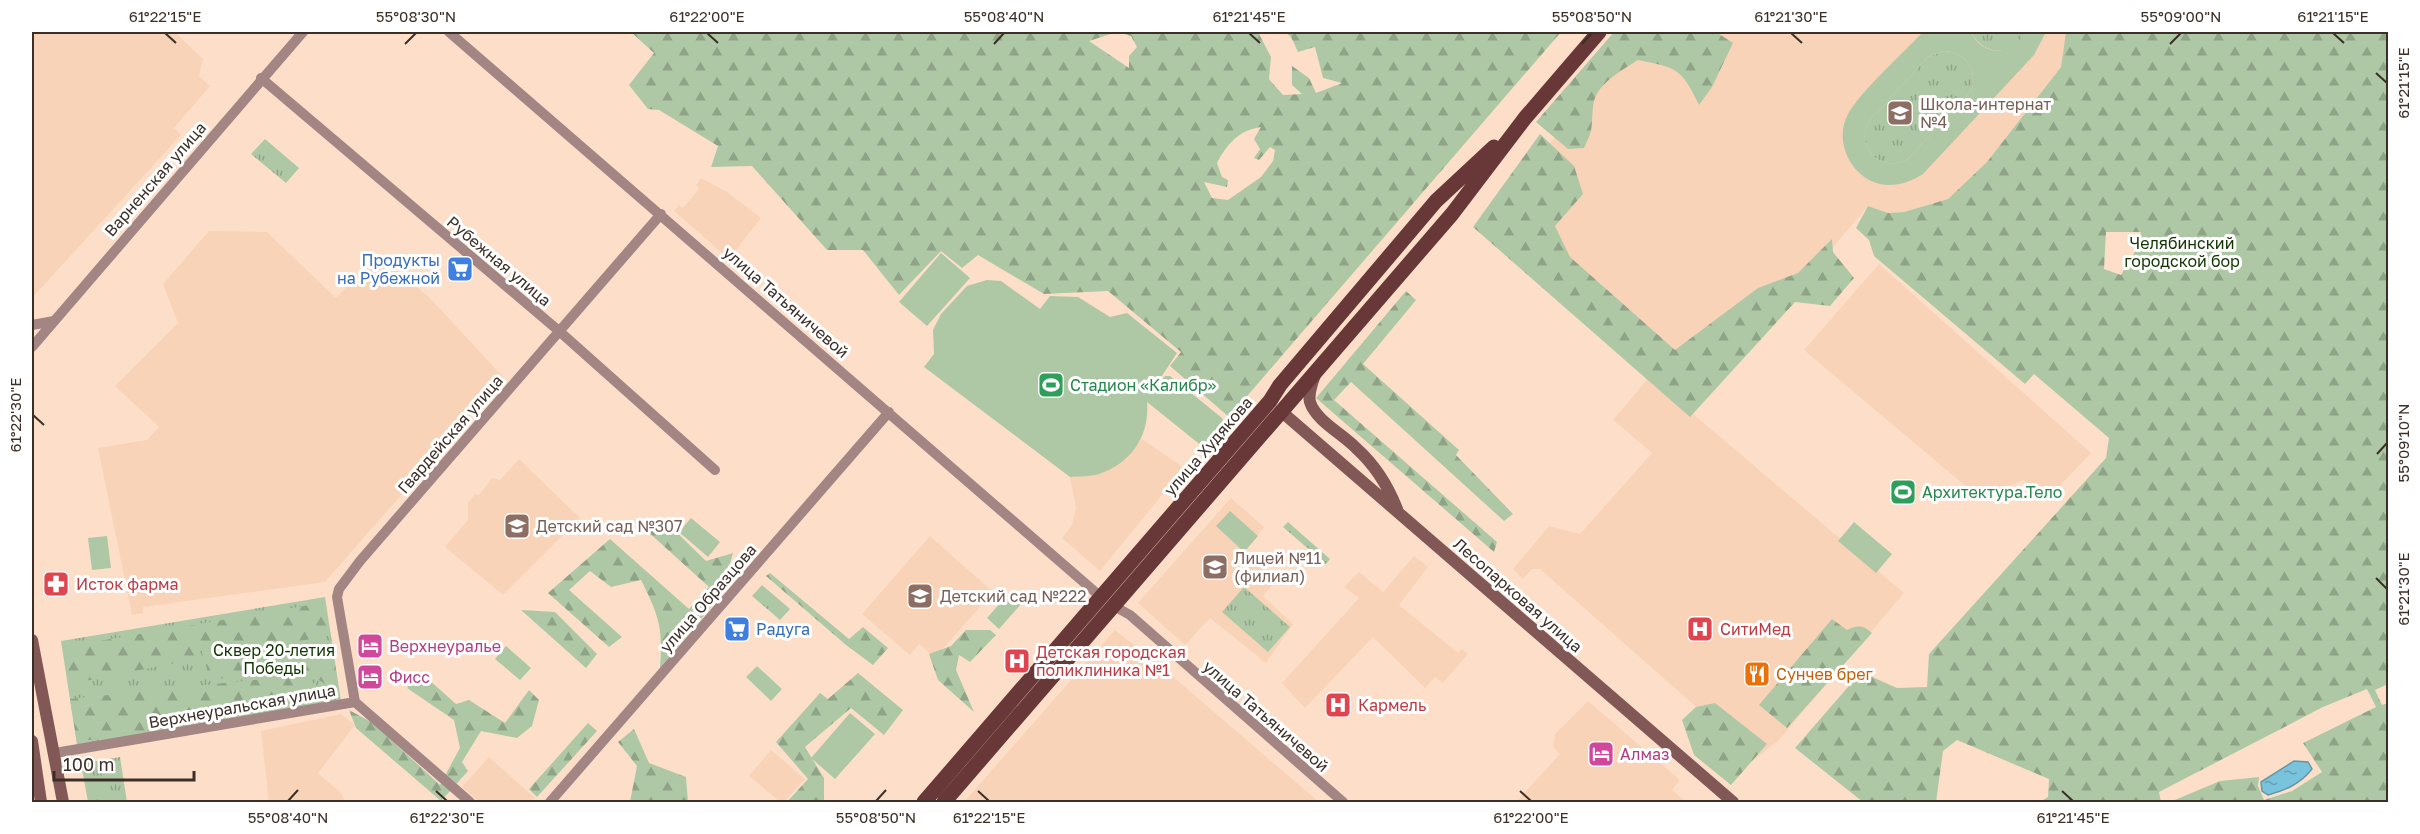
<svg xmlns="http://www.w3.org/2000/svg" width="2420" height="834" font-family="'Golos Text',sans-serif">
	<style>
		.built { fill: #f8d3b8 }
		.grass { fill: url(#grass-tufts) }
		.forest { fill: url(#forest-firs); fill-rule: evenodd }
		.pitch { fill: #aec8a6; fill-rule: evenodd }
		.water { fill: url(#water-ripples); stroke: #6797a6; stroke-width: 1.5 }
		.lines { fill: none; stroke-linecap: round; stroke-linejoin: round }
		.minor { stroke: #a38684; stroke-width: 10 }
		.secondary { stroke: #825857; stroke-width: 12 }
		.primary { stroke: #683838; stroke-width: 15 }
		.ticks { fill: none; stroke: #3b2f27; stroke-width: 2 }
		.labels { text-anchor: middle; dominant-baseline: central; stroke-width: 6; stroke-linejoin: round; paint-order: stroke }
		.education-label { font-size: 16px; fill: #785e54; stroke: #fff; text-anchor: start }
		.street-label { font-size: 16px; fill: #3b2f27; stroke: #fff }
		.park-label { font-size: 16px; fill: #103501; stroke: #fff }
		.shop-label { font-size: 16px; fill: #366cbe; stroke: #fff; text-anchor: end }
		.leisure-label { font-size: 16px; fill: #27864d; stroke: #fff; text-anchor: start }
		.health-label { font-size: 16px; fill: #be3a42; stroke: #fff; text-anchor: start }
		.hotel-label { font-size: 16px; fill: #b23c85; stroke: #fff; text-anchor: start }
		.food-label { font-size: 16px; fill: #c56008; stroke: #fff; text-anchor: start }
		.neatline { fill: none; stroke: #3b2f27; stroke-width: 2 }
		.ticks-label { font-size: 15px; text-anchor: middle; fill: #3b2f27 }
	</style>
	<defs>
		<pattern id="grass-tufts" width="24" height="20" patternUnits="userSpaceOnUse" patternTransform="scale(1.5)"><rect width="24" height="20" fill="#aec8a6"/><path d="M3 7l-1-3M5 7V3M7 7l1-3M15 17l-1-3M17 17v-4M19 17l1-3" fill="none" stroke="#8fa387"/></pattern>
		<pattern id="forest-firs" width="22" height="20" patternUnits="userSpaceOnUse" patternTransform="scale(1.5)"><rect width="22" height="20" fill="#aec8a6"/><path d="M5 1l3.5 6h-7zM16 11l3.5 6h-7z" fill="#8fa387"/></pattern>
		<pattern id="water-ripples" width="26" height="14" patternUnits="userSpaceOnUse" patternTransform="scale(1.5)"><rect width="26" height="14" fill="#7ac3dc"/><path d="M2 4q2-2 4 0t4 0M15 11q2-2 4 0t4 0" fill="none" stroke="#659fb2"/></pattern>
	</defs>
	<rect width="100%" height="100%" fill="#fddfc9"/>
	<path class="built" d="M32,32H175L203,59L199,76L210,86L174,128L181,135L32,298Z
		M1647,32H2066L2061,67L1987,162L1948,199L1904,212L1888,213L1868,206L1692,413L1904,593L1778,741L1755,759L1540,569H1532L1523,579L1513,569L1549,526L1580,534L1652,453L1613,420L1650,376L1478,225Z
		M701,178L727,192L761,218L729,259L674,211L679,205L683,208L694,195L699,188L696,185Z
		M209,231L267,232L336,298L378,255L430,298L504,378L325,582L143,607V613L132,615L98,448L147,440L159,427L115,386L178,323L163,284Z
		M1879,264L2091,453L2047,499L2023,480L1982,500L1804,350Z
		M1142,439L1184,468L1100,571L1062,538L1072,525L1076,508L1070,477L1098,474L1125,460Z
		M519,459L580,518L503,595L445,547L468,520V503L475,494L479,495L492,478L500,480Z
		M1231,498L1264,527L1245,552L1275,582L1263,596L1293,624L1266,663L1210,618L1185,645L1138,603Z
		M930,536L993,592L935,658L919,644L910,655L862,614Z
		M1414,556L1428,567L1399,605L1458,653L1462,649L1468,654L1443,683L1435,677L1425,688L1373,637L1305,708L1282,683L1359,598L1344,587L1359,572L1383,592Z
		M1115,630L1157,663L1319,802H964Z
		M1588,701L1680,780L1672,790L1686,802H1516L1560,754L1553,747L1555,734Z
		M341,714L355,725L318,773L341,793L346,802H269L261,731Z
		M771,750L805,779L784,802H780L749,776Z
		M489,757L535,798L532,802H480L462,787Z"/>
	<path class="grass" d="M1971,32H2025C2014,58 1983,56 1971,32Z
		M1944,51C1966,52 1978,70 1971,91L1908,159C1882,174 1854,148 1869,121L1928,57Z
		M265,139L299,168L286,183L251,154Z
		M1288,522L1330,559L1326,564L1283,527Z
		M762,585L790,609L780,620L752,596Z
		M1244,587L1290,627L1268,652L1222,612Z
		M325,597L341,701L77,745L61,641Z
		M120,757L127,802H88L81,764Z"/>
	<path class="forest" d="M631,32H1258L1271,57L1269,79L1283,95L1302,94L1292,85V66L1309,78L1316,93L1342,83L1323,78L1315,47L1298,52L1291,37L1285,32H1561L1229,417L1170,366L1181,352L1108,291L1044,294L978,255L962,268L941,251L899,295L863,250H827L752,166L711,167L718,146L659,110L648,109L629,85L654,53ZM1117,32L1131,36L1137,47L1129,56V68L1089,41ZM1261,127L1254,139L1260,149L1254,158L1259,160L1270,147L1275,150L1273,161L1261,177L1228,200L1212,198L1204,182L1227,187L1228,180L1222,177L1217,163C1227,144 1239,130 1261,127Z
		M1614,32H1716L1733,43L1712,87L1699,105C1681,68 1678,68 1638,60C1621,71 1595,84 1593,107C1591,127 1594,128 1584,148L1568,149L1536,122Z
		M2066,32H2388V684L2375,690L2382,705L2388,703V802H2170L2220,781L2259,777L2258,786L2264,800L2292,791L2322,772L2303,743L2376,707L2367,689L2323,707L2159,792L2161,802H2040L2048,797L2049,779L1957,740L1943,751L1936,802H1863L1795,748L1861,672L1897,688L1927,687L1929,654L2106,458L2109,438L2034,374L2025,384L1874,256L1869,240L1856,228L1868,206L1888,213L1904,212L1948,199L1987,162L2061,67ZM2106,232H2141L2136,250L2121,275L2104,269Z
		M1540,134L1574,166L1583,194L1555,226L1570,257L1675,350L1758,288L1798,273L1832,239L1833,252L1854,278L1830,306L1795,302L1690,417L1473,227Z
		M1406,291L1416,300L1363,364L1459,450L1456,455L1513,514L1504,521L1351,382L1334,400L1497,542L1494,552L1316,398Z
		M636,521H665L706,561L733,553L721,595L660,668C663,627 659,616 641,580L611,587L590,571L569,590L622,637L609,647L548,593L610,539L689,609L709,587Z
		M770,573L849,639L863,627L888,648L873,665L846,645L766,576Z
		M322,603L328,636L203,658L198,624Z
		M521,610L555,612L597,654L586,668Z
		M1832,619L1847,630C1857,625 1863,625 1872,633L1787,728L1759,705Z
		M194,625L200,658L85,681H68L63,647Z
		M966,630H990L996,635L970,662L959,655L956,670L974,712L938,680L929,654L951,646Z
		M329,642L336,690L305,672L301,647Z
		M267,654L269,672L209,680L206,664Z
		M419,671L456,704L469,700L505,723L529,690L539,700L532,726L517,738L481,731L462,762L468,771L441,801L356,728L349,710L373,723L440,785L460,748L454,720L407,688Z
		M858,673L903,710L884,735L851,708L805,747L824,778V802H787L808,779L776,742L820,693L828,699Z
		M301,675L336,698L77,742L70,699Z
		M1715,703L1767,744L1731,785L1694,755L1682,720L1696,707Z
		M588,723L597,731L537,797L529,789Z
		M634,729L649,763L686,777L688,802H630L637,766L618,742Z"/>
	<path class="pitch" d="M1923,32H1971C1982,57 2014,57 2025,32H2046L2034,55L1923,174C1908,184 1888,189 1871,181C1847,169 1835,138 1848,114C1861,91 1904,52 1923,32ZM1944,51C1966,52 1978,70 1971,91L1908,159C1882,174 1854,148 1869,121L1928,57Z
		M941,253L970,278L927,326L899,302Z
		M987,280L1001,281L1040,309L1050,296L1078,297L1110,317L1127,313L1177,353L1156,385L1165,376H1170L1222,418L1224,423L1203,447L1147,402C1150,435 1132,463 1099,474C1090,477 1079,476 1070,477L924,367L934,354L933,330L941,314L967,286Z
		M1230,511L1258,536L1244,552L1216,526Z
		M691,518L720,542L708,557L679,532Z
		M1854,522L1892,554L1876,573L1838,541Z
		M107,536L111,568L92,570L88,538Z
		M1010,592L1022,603L999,629L987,618Z
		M506,646L531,668L520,680L495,659Z
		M757,666L782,689L771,701L746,677Z
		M850,713L875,734L835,779L811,758Z"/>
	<path class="water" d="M2294,761L2308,762L2312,769C2300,784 2286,790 2268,795L2262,791L2261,782Z"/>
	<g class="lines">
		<path class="minor" d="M449,32L1102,598
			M261,78L559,331L715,470
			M32,325L54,321
			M32,347L303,32
			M1114,606L1130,615L1343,802
			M355,702L337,597L339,589L360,561L661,214
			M55,753L355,702L470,802
			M550,802L889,412"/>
		<path class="secondary" d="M1315,375C1312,383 1308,393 1310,402C1316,421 1343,434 1356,448C1375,465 1388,486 1397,509
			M1282,412L1733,802
			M32,640L63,802
			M32,741L41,802"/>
		<path class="primary" d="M924,802L1270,401L1280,385L1436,201L1494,147
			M944,802L1452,214L1525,118L1599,32"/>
	</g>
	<path class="ticks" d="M165,33L176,43M707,33L718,43M1249,33L1260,43M1791,33L1802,43M2333,33L2344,43M405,44L416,33M994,44L1004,33M1582,44L1592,33M2170,44L2181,33M2376,73L2387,83M33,415L44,425M2377,454L2387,443M2376,578L2387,589M436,791L447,801M978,791L989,801M1520,791L1531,801M2062,791L2073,801M288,801L298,790M876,801L886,790"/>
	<defs>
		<symbol id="school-square" viewBox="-11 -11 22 22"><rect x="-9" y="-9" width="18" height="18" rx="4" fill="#8d6e63" stroke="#fff"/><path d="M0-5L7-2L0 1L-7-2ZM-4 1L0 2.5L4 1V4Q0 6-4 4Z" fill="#fff"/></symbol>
		<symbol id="supermarket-square" viewBox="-11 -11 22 22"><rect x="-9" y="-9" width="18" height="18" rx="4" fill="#3f7fe0" stroke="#fff"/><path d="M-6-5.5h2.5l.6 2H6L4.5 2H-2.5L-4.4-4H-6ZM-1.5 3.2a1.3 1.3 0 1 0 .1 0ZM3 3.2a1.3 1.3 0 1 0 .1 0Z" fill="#fff"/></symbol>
		<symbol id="stadium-square" viewBox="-11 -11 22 22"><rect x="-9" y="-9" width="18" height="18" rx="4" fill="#2e9e5b" stroke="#fff"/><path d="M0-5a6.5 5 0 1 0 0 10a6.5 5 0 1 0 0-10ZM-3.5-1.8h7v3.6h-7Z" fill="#fff"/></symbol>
		<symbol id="pharmacy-square" viewBox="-11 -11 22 22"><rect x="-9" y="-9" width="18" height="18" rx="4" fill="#e0444e" stroke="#fff"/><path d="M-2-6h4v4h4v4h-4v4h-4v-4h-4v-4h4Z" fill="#fff"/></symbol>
		<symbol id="hospital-square" viewBox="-11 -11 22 22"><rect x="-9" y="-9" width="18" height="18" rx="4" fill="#e0444e" stroke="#fff"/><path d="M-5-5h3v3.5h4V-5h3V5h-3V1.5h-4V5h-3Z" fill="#fff"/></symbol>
		<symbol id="hotel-square" viewBox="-11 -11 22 22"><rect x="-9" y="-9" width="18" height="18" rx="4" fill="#d1479c" stroke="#fff"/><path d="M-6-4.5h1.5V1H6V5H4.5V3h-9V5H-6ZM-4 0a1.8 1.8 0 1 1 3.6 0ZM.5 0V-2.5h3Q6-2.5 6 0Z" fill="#fff"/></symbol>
		<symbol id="restaurant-square" viewBox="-11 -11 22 22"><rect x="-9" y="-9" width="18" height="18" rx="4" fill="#e8710a" stroke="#fff"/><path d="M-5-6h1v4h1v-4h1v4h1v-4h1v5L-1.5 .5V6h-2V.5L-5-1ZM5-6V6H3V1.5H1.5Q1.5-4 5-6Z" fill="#fff"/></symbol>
	</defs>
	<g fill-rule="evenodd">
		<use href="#school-square" x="1885" y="98" width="30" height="30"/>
		<use href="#supermarket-square" x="445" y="254" width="30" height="30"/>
		<use href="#stadium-square" x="1036" y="370" width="30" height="30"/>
		<use href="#stadium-square" x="1888" y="477" width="30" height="30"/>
		<use href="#school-square" x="502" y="511" width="30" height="30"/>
		<use href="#school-square" x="1200" y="552" width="30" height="30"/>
		<use href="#pharmacy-square" x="41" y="569" width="30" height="30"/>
		<use href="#school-square" x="905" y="581" width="30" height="30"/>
		<use href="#supermarket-square" x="722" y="614" width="30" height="30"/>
		<use href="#hospital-square" x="1685" y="614" width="30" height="30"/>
		<use href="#hotel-square" x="355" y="631" width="30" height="30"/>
		<use href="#hospital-square" x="1002" y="646" width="30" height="30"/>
		<use href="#restaurant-square" x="1742" y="659" width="30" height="30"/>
		<use href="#hotel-square" x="355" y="662" width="30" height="30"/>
		<use href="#hospital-square" x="1323" y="690" width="30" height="30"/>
		<use href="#hotel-square" x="1586" y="739" width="30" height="30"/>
	</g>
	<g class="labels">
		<g class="education-label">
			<text x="1920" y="104">Школа-интернат<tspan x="1920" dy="18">№4</tspan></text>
			<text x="536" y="526">Детский сад №307</text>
			<text x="1234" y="558">Лицей №11<tspan x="1234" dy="18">(филиал)</tspan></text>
			<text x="940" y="596">Детский сад №222</text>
		</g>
		<g class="street-label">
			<text transform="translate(155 179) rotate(-49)">Варненская улица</text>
			<text transform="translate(499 261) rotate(40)">Рубежная улица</text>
			<text transform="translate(786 302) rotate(41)">улица Татьяничевой</text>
			<text transform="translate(450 434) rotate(-49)">Гвардейская улица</text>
			<text transform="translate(1208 446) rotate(-49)">улица Худякова</text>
			<text transform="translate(1518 595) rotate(41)">Лесопарковая улица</text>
			<text transform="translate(708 598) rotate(-49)">улица Образцова</text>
			<text transform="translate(242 706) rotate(-10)">Верхнеуральская улица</text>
			<text transform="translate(1266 716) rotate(41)">улица Татьяничевой</text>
		</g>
		<g class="park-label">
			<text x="2182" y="243">Челябинский<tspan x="2182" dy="18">городской бор</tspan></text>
			<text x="274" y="650">Сквер 20-летия<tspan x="274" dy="18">Победы</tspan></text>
		</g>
		<g class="shop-label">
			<text x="440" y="260">Продукты<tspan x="440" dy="18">на Рубежной</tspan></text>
			<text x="756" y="629" text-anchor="start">Радуга</text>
		</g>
		<g class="leisure-label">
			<text x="1070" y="385">Стадион «Калибр»</text>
			<text x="1922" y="492">Архитектура.Тело</text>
		</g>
		<g class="health-label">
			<text x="76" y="584">Исток фарма</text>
			<text x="1720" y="629">СитиМед</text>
			<text x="1036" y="652">Детская городская<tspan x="1036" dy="18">поликлиника №1</tspan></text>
			<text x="1358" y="705">Кармель</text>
		</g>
		<g class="hotel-label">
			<text x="389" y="646">Верхнеуралье</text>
			<text x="389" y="677">Фисс</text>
			<text x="1620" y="754">Алмаз</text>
		</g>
		<g class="food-label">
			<text x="1776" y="674">Сунчев брег</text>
		</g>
	</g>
	<rect width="2420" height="834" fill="none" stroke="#ffffff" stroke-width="66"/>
	<path d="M54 771v9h140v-9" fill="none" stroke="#3b2f27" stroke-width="3"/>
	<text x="63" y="771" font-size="18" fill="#3b2f27" stroke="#ffffff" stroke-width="4.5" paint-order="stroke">100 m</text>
	<rect x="33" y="33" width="2354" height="768" class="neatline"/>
	<g class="ticks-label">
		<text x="165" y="22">61°22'15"E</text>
		<text x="416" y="22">55°08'30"N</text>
		<text x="707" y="22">61°22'00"E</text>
		<text x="1004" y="22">55°08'40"N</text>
		<text x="1249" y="22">61°21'45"E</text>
		<text x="1592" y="22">55°08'50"N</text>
		<text x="1791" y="22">61°21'30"E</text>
		<text x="2181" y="22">55°09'00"N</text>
		<text x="2333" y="22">61°21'15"E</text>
		<text transform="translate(2404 83) rotate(-90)" y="5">61°21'15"E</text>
		<text transform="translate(16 415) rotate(-90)" y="5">61°22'30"E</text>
		<text transform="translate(2404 443) rotate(-90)" y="5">55°09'10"N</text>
		<text transform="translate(2404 589) rotate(-90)" y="5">61°21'30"E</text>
		<text x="288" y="823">55°08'40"N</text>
		<text x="447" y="823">61°22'30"E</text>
		<text x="876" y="823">55°08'50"N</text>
		<text x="989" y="823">61°22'15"E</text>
		<text x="1531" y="823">61°22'00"E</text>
		<text x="2073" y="823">61°21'45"E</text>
	</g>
</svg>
